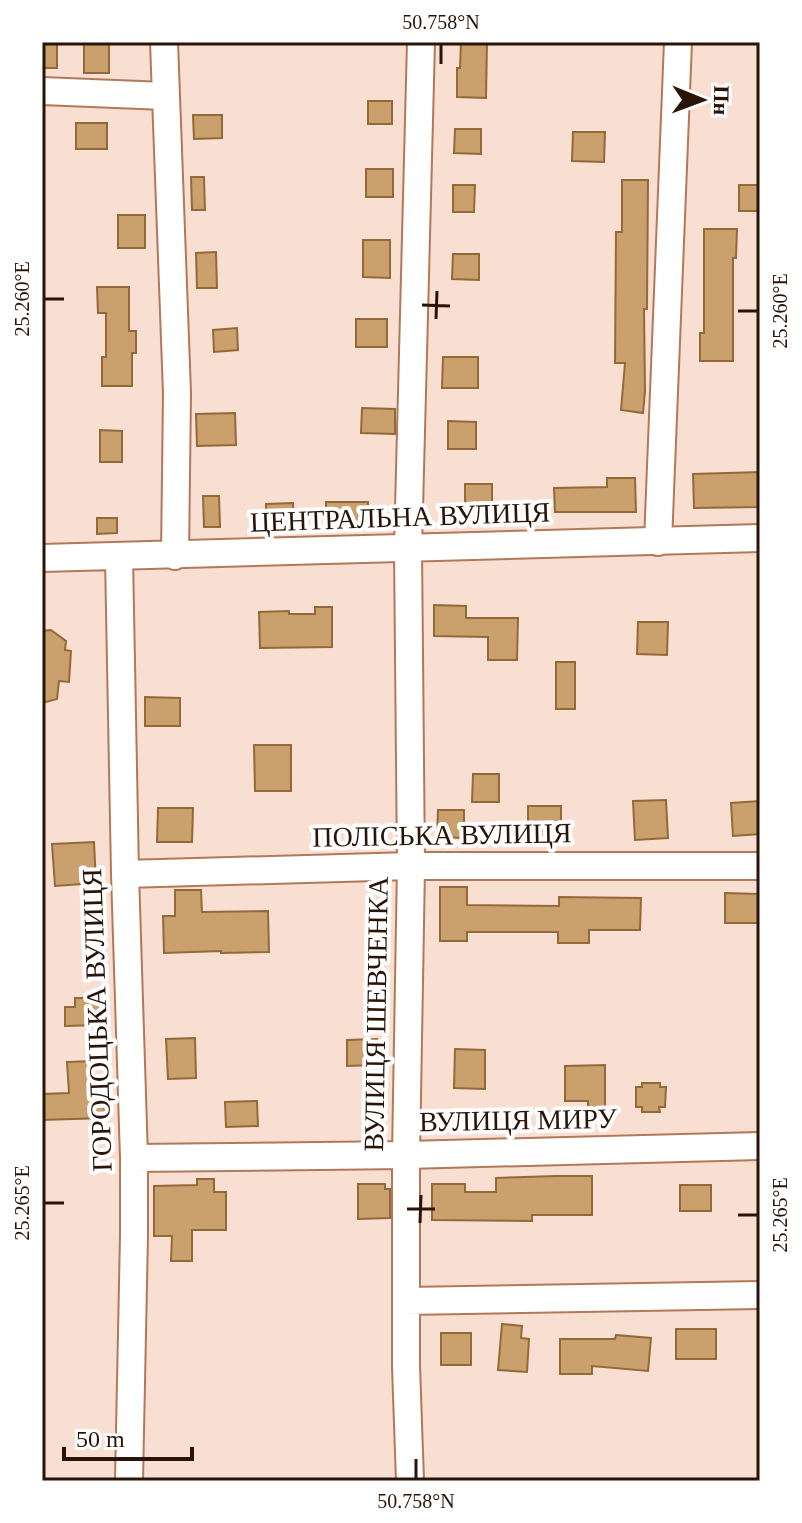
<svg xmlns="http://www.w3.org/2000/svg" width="802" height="1523" font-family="'Times New Roman',serif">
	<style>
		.building { fill: #caa06d; stroke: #926a39; stroke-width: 2 }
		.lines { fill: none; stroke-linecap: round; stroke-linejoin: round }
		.minor-casing { stroke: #b17959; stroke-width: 30 }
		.minor { stroke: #fff; stroke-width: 26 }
		.ticks { fill: none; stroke: #2a1407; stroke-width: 3 }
		.labels { text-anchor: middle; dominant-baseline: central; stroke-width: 8; stroke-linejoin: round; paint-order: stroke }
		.street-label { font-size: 28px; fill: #2a1407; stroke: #fff }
		.neatline { fill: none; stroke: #2a1407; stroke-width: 3 }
		.ticks-label { font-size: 20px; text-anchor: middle; fill: #2a1407 }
	</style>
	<rect width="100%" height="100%" fill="#f8dfd1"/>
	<path class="building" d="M42,42H57V68H42Z
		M461,42H487L486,98L457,97V68H460Z
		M84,43H109V73H84Z
		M368,101H392V124H368Z
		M193,115H222V138L194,139Z
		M76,123H107V149H76Z
		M455,129H481V154L454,153Z
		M573,132H605L604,162L572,161Z
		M366,169H393V197H366Z
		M191,177H204L205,210H192Z
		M622,180H648L647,309H644L645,391L643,413L621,410L625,363H615L616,232H622Z
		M453,185H475L474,212H453Z
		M739,185H760V211H739Z
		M118,215H145V248H118Z
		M704,229H737L736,258H733V361H700V333H704Z
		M363,240H390V278L363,277Z
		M216,252L217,288H197L196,253Z
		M453,254H479V280L452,279Z
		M97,287H129V331H136V353H132V386H102V357H106V313H98Z
		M356,319H387V347H356Z
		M237,328L238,350L214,352L213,330Z
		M443,357H478V388H442Z
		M362,408L395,409V434L361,433Z
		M235,413L236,445L197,446L196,414Z
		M448,421L476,422V449H448Z
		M100,430L122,431V462H100Z
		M760,472V507L694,508L693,474Z
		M607,478H635L636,512H555L554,488L607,487Z
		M465,484H492V520L465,521Z
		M203,496H219L220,527H204Z
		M326,502H368V529L326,530Z
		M293,503L294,533H266V504Z
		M97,518H117V533L97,534Z
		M434,605L466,606V618H518L517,660H488V637L434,636Z
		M315,607H332V647L260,648L259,612L289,611V614H315Z
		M638,622H668L667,655L637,654Z
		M51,630L66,641L65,650L71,651L69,682L59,681L57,699L42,703V631Z
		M556,662H575V709H556Z
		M145,697L180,698V726H145Z
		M254,745H291V791H255Z
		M473,774H499V802H472Z
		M666,800L668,838L635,840L633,801Z
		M760,801V834L733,836L731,803Z
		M528,806H561V835H528Z
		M158,808H193L192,842H157Z
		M438,810H464V838L437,837Z
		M94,842L96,883L55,886L52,844Z
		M440,887H467V905L559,906V897L641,898L640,930H589V943H558V932H467V941H440Z
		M175,890H201L202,912L268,911L269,952L221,953V951L164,953L163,916H175Z
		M725,893L759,894V923H725Z
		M75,998H101V1025L65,1026V1007H75Z
		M195,1038L196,1078L168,1079L166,1039Z
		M377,1039L378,1052L375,1053V1065L347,1066V1040Z
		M455,1049L485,1050V1089L454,1088Z
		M93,1061L94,1087L103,1086L105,1118L42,1120V1094L69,1093L67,1062Z
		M605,1065V1107H588V1101H565V1066Z
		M642,1083H660V1087H666L665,1107H659L660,1112H642V1107H636V1087H642Z
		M257,1101L258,1126L226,1127L225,1102Z
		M556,1176H592V1215H532V1221L432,1220V1184H465V1192H496V1178Z
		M197,1179H214V1192H226V1230H192V1261H171L172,1236H154V1186L197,1185Z
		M358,1184H385V1189H390V1218L358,1219Z
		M680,1185H711V1211H680Z
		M502,1324L522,1326L521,1338L529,1339L527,1372L498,1370Z
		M676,1329H716V1359H676Z
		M441,1333H471V1365H441Z
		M616,1335L651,1338L648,1371L592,1366V1374H560V1339H615Z"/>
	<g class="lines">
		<defs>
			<path id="minor" d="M164,42L177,393L175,556
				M42,91L165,96
				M658,542L678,42
				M119,557L125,874L134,1158V1235L129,1481
				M42,558L760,538
				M125,874L411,866H760
				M134,1158L406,1155L760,1146
				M406,1301L760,1295
				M410,1481L406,1366V1155L411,866L408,548L421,42"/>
		</defs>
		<use href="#minor" class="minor-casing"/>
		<use href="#minor" class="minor"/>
	</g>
	<path class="ticks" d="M441,64V44M44,299H64M422,305L450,306M738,311H758M436,319L437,291M44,1203H64M407,1209H435M738,1215H758M420,1223L421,1195M416,1479V1459"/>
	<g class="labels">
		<g class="street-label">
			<text transform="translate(400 517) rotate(-2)">ЦЕНТРАЛЬНА ВУЛИЦЯ</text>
			<text transform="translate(442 835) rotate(-1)">ПОЛІСЬКА ВУЛИЦЯ</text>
			<text transform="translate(376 1014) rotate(-89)">ВУЛИЦЯ ШЕВЧЕНКА</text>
			<text transform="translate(97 1020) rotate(-92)">ГОРОДОЦЬКА ВУЛИЦЯ</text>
			<text transform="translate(518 1120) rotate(-1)">ВУЛИЦЯ МИРУ</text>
		</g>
	</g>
	<rect width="802" height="1523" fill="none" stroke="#ffffff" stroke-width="88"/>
	<g transform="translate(702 100) rotate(91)" stroke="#ffffff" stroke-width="6" paint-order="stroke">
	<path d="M0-6L14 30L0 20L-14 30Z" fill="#2a1407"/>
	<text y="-12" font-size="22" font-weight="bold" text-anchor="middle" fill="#2a1407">Пн</text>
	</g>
	<path d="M64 1447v12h128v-12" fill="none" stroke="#2a1407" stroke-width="4"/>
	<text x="76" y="1447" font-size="24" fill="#2a1407" stroke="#ffffff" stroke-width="6" paint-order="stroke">50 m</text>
	<rect x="44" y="44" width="714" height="1435" class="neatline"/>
	<g class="ticks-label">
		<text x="441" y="29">50.758°N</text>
		<text transform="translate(22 299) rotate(-90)" y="7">25.260°E</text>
		<text transform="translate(780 311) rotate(-90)" y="7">25.260°E</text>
		<text transform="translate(22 1203) rotate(-90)" y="7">25.265°E</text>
		<text transform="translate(780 1215) rotate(-90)" y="7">25.265°E</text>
		<text x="416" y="1508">50.758°N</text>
	</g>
</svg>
